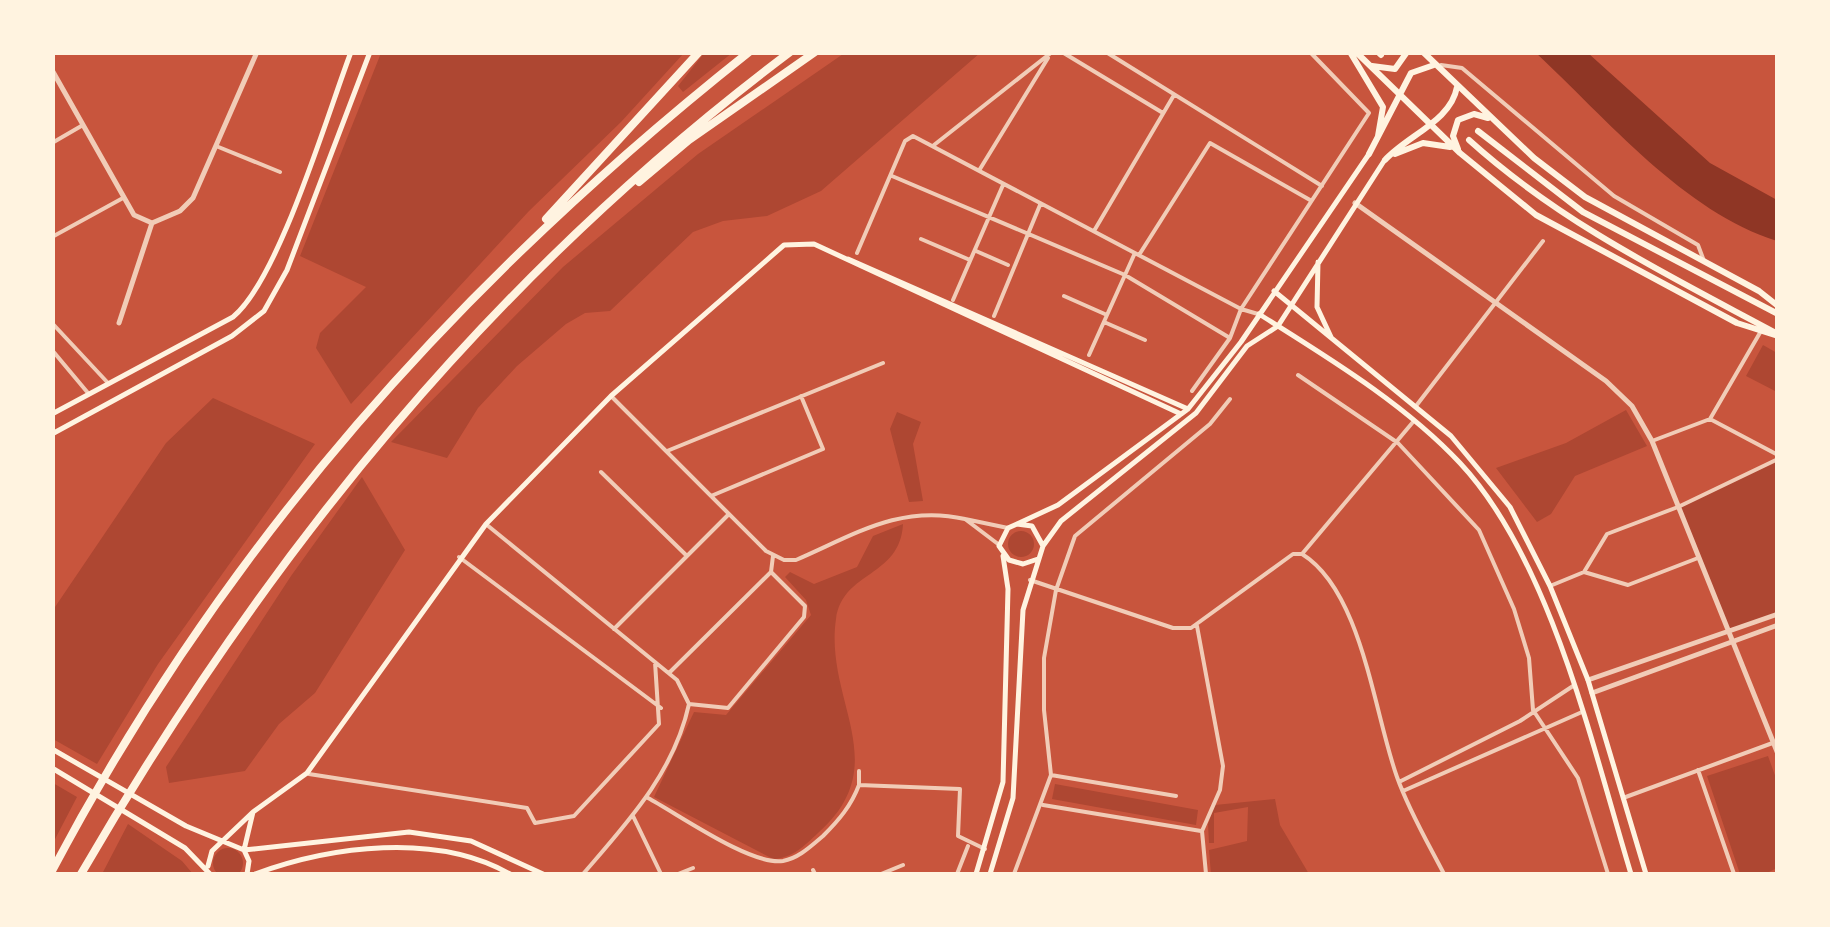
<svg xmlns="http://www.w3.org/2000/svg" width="1830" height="927" font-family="Signika,sans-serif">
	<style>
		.green { fill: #ae4732 }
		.water { fill: #8f3625 }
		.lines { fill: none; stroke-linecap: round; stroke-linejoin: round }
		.minor { stroke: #f1ccb7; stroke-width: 4 }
		.tertiary { stroke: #f1ccb7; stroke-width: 5 }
		.secondary { stroke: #fff3e0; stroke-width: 5 }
		.trunk { stroke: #fff3e0; stroke-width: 6 }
		.motorway { stroke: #fff3e0; stroke-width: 8 }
	</style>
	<rect width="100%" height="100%" fill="#c8553d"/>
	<path class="green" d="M705,52L732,53L683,92L678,86Z
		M846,52L980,53L821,191L767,216L723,221L693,232L610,311L585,313L566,324L517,366L478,408L447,458L391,442L563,267L698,154Z
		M381,53H684L621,122L529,211L351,404L316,348L320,333L366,287L300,256Z
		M1763,345L1777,353V392L1746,376Z
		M213,398L315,444L158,664L97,764L53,739V610L166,443Z
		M1626,410L1647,446L1575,476L1551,514L1537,522L1496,468L1566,443Z
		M897,412L921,422L913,444L923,501L909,502L890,429Z
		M1777,459V617L1727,629L1678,508Z
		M362,477L405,550L315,693L279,724L245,771L169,783L166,767L291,576Z
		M903,524C900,578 843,570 836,619C824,701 896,764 818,833C804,846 793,858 773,859L654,797L694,712L726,715L811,615L806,600L785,577L790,572L814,584L857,567L873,536Z
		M1008 544a13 13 0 1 1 26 0a13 13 0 1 1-26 0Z
		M1768,756L1777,781V868L1765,874H1740L1707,776Z
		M53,783L77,797L53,843Z
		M1055,784L1198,810L1196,825L1052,799Z
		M1275,799L1280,825L1309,874H1211L1209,850L1247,841L1248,807L1214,813V843H1209L1208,824L1215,805Z
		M128,824L182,861L193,874H102Z
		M213 863a15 15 0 1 1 30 0a15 15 0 1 1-30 0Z"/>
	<path class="water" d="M1536,53H1588L1710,163L1777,200V241C1684,212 1607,119 1536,53Z"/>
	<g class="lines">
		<path class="minor" d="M1062,52L1163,113
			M1106,52L1322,186
			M1441,65L1462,68L1614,196L1698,245L1704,261
			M52,143L83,125
			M934,145L1052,52
			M216,146L280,172
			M980,169L1048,58
			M892,176L1125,275L1230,338
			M1094,231L1174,95
			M52,237L123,198
			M921,239L970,260
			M976,251L1008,265
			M857,253L905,141L913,136L1241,309L1258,314
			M1139,255L1210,143L1310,200
			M1064,296L1107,315
			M953,300L1003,185
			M994,316L1040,205
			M1104,322L1145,340
			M52,323L108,383
			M52,350L88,393
			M1089,355L1134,255
			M1298,375L1398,443L1479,530L1514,609L1529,658L1533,710L1578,778L1608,874
			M1192,391L1230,338L1241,309L1369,113L1310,52
			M611,396L766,551L784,560H796C854,535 900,504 965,519
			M1416,406L1543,241
			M1710,419L1778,455
			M1652,441L1710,419L1761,331
			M667,451L883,363
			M601,472L687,556
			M711,496L823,449L801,396
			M487,525L677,680L689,704C674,773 627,823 583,874
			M998,544L965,519L1008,528
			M1302,554C1362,591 1374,713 1397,777C1409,811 1428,843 1444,874
			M459,557L661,708
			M1584,572L1607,534L1678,507L1778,459
			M1030,580L1173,628H1191L1293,554H1302L1413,422
			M1550,586L1584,572L1628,585L1698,558
			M1197,626L1223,766L1220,790L1202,831L1206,874
			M614,629L729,514
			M669,673L771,572L773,556
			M689,704L728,708L804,617L805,606L771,572
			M1698,770L1734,874
			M309,774L527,808L535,823L574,816L659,724L655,662
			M1051,775L1176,796
			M1399,782L1520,721L1573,686
			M859,785V771
			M1403,791L1582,712
			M648,798C678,814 751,866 783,861C799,858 811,846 823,836C839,820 851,806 859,785L960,789L958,836L985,849
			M1623,798L1778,741
			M1043,805L1201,831
			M633,816L661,874
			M813,870L815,874
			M678,874L693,868
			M881,874L903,865
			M957,874L968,846
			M1014,874L1051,775L1044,710V658L1056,590L1075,536L1210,424L1230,399"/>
		<path class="tertiary" d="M52,70L134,215L152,223
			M1355,203L1606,381L1632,406L1652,441L1778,754
			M119,323L152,223L180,211L193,198L257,52
			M1588,680L1778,614
			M1592,693L1778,625"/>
		<path class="secondary" d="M848,259L1188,409
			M1318,262L1317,307L1331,337
			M1274,291L1451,436L1510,507L1550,586L1588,680L1646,874
			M1259,314C1327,357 1404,403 1460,463C1551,560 1593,749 1631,874
			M52,414L233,317C279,279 327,115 351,52
			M52,434L232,336L264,311L287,270L370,52
			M1017,524L1058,505L1188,409L1241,342L1369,154
			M1043,546L1061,521L1196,413L1247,346L1278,326L1384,161
			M52,749L186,826L244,850L409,832L471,841L543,874
			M52,768L185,848L210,874
			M253,812L307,773L486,524L611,396L784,245L814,244L1181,414
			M244,850L249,861L247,874
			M208,866L212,851L253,812L244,850
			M255,874C331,846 436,832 510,874
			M976,874L1003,782L1008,589L1003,556
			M990,874L1013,798L1023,610L1043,546L1032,526L1017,524L1008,528L999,546L1009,560L1023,564L1038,559"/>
		<path class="trunk" d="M1350,52L1383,107L1378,136
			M1356,52L1460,153L1536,215L1737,323L1778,336
			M1378,52L1381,55
			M1423,52L1534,158L1585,197L1759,291L1778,306
			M1372,66L1395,69L1407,52
			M1478,131L1583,212L1778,314
			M1469,140C1561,223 1668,275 1776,333
			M1458,149L1453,136L1458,120L1474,114L1488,118
			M1369,154L1411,73L1434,65
			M1395,154L1423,143L1450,147
			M1385,160C1408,135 1451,121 1457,87"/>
		<path class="motorway" d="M639,182L689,140L815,52
			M546,219L699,52
			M52,871C226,542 459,282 749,52
			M81,874C268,552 491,277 790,52"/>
	</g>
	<rect width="1830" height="927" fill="none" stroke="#fff3e0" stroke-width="110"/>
</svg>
